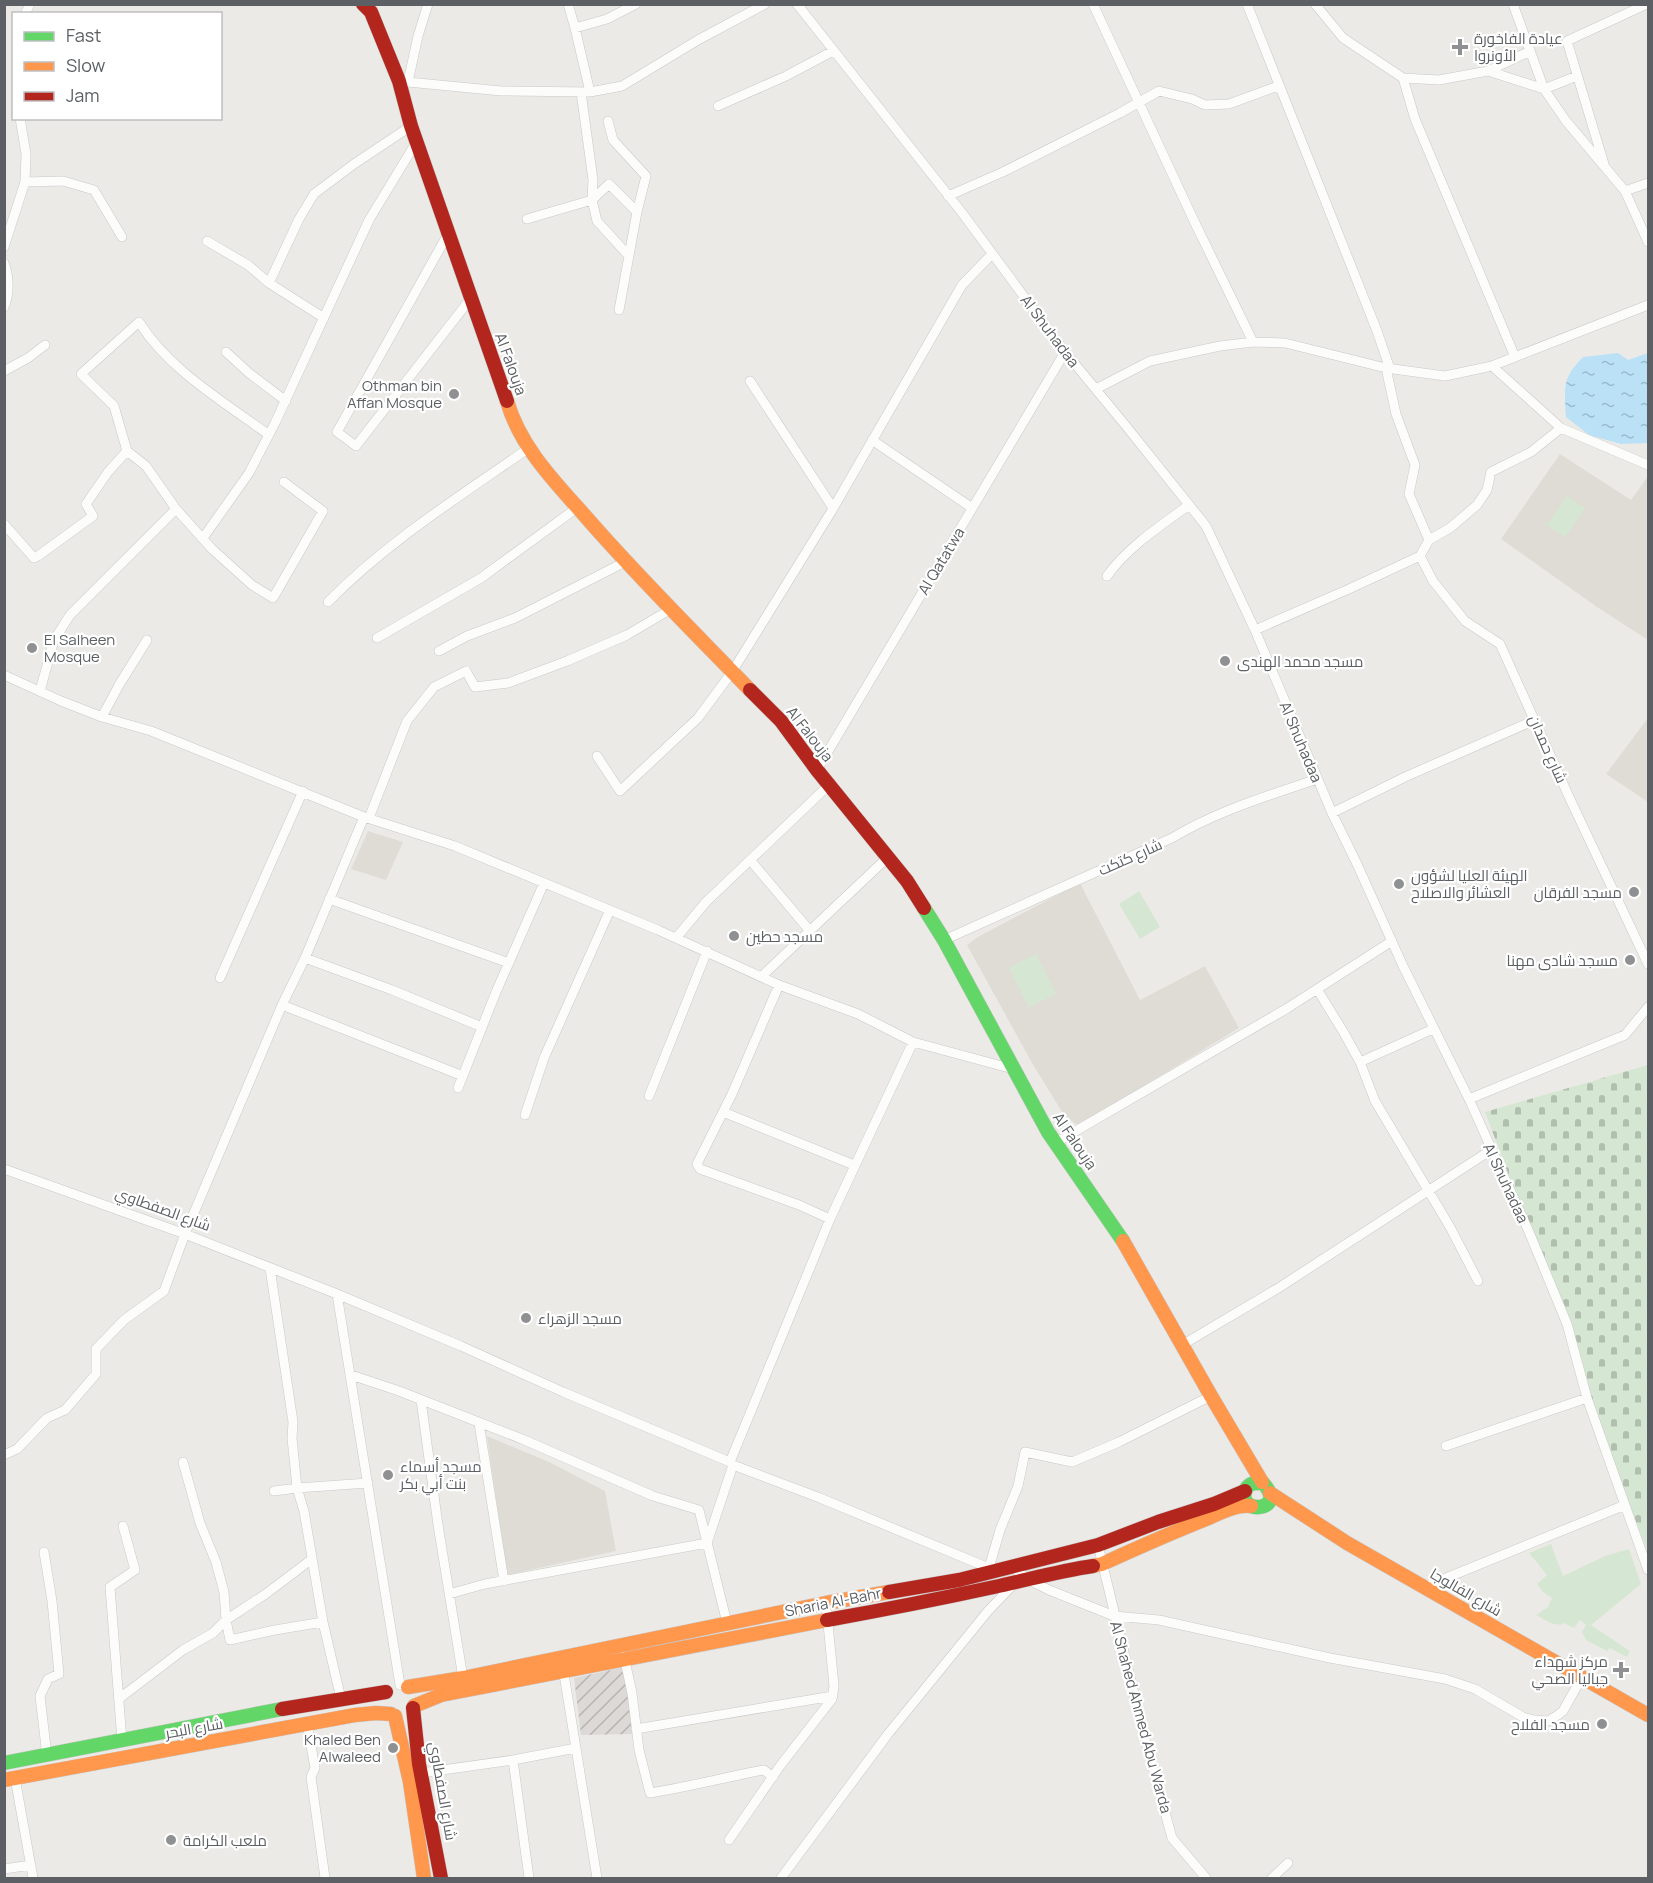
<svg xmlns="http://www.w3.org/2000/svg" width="1653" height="1883" font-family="Manrope,Cairo,sans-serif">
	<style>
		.industrial { fill: url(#industrial-furrows) }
		.education { fill: #dfdcd6 }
		.green { fill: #d5e7d2 }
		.cemetery { fill: url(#cemetery-stones) }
		.water { fill: url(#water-ripples) }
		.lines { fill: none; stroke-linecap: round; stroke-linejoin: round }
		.street-casing { stroke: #c8c9c8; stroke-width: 10 }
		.fast-casing { stroke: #c8c8c8; stroke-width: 15 }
		.slow-casing { stroke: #c8c8c8; stroke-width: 15 }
		.jam-casing { stroke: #c8c8c8; stroke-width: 15 }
		.street { stroke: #fcfcfb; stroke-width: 9 }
		.fast { stroke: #63d668; stroke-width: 14 }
		.slow { stroke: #ff974d; stroke-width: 14 }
		.jam { stroke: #b3261e; stroke-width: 14 }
		.poi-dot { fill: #8e9092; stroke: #fff; stroke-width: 2 }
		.labels { text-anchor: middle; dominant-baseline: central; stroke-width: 4.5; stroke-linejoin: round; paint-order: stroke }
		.poi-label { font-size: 15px; fill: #5c6064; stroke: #fff; text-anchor: start }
		.street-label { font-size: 15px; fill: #5c6064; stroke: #fff }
	</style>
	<defs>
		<pattern id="industrial-furrows" width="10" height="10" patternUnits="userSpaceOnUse" patternTransform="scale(1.5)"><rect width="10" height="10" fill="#dcd9d6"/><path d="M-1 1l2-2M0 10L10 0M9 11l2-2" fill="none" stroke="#b6b3b1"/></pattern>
		<pattern id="cemetery-stones" width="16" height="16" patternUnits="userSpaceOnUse" patternTransform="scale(1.5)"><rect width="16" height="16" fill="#d5e7d2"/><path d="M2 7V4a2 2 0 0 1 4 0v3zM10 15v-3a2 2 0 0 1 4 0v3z" fill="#b0bfae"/></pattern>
		<pattern id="water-ripples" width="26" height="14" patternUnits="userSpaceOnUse" patternTransform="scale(1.5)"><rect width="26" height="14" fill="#bae1f6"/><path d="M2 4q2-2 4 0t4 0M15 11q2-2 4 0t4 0" fill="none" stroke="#9abacb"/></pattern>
	</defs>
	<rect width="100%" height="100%" fill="#eceae6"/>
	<path class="industrial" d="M625,1667L635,1734L581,1735L574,1678Z"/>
	<path class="education" d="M1560,454L1631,500L1648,476V640L1597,607L1501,539Z
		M1648,718V802L1606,774Z
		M368,831L403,842L386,880L351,869Z
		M1080,883L1140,1000L1205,966L1239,1028L1081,1124H1076L1064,1115L1032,1063L967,945L976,938Z
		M487,1436L549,1462L605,1491L616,1551L507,1575Z"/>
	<path class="green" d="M1567,496L1585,508L1565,537L1547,525Z
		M1139,891L1160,927L1140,939L1119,904Z
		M1036,954L1056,994L1029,1007L1009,968Z
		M1551,1544L1563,1576L1605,1556L1629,1549L1641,1584L1591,1625L1630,1651L1627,1657L1610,1648L1607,1651L1586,1640L1582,1632L1586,1625L1580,1620L1574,1628L1564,1623C1555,1628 1544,1619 1536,1615L1548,1607L1552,1598L1543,1592L1537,1584L1547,1575L1529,1553Z"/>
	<path class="cemetery" d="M1648,1065V1552L1587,1398L1547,1276L1485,1112Z"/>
	<path class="water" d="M1618,353L1628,360L1648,353V443L1621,444L1589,435L1566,417C1565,388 1561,379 1583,357Z"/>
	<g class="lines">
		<defs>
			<path id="street" d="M568,4L575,28L607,19L636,4
				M797,4L963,214L1065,352L1126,426L1206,526L1255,630L1332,813L1357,864L1403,966L1469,1099L1529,1232L1567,1324L1587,1398L1648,1570
				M1093,4L1195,223L1253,342
				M1247,4L1377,331L1390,369
				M1315,4L1343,38L1403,78L1439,80L1488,71L1544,89L1566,121L1625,191L1648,242
				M1513,4L1544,89L1577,76
				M25,14L30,4
				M1488,71L1530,51
				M1403,78L1415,119L1515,357
				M405,81L408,82L418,36L428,4
				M408,82L501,91L590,92L575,28
				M581,92L593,180L592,200L597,221L628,255
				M590,92L622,86L698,40L765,4
				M718,106L786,76L833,51
				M1604,164L1567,41L1647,4
				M25,182L63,181L94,190L122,237
				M1625,191L1648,183
				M948,196L1003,172L1120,113L1159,91L1192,99L1205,105L1229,104L1278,86
				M527,219L592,200L609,184L637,212L646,176L613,140L608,121
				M448,234L337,432L356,446L471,298
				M207,241L248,265L269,283L324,318
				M4,247L25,182L26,154L20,118
				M4,263C9,275 10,294 4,307
				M269,283L299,219L314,194L354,164L411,126
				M619,310L637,212
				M226,352L249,373L286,401
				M1492,366L1561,428L1648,465
				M1386,368L1396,414L1415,465L1409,494L1429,540
				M4,371L28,358L45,345
				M750,381L833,508
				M1096,389L1150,361L1220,346L1253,342L1285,343L1386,368L1445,376L1492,366L1648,305
				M269,435C224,402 169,370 139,322L81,374L114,406L127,451L146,466L176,509L212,549L252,585L273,598L323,511L284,482
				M872,440L972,508
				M4,524L34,558L38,556L93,516L86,504L108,472L127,451
				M203,538L249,473L275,423L369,220L417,141
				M1420,556L1433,581L1465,621L1500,644L1570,799L1648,964
				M1107,576C1128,547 1160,526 1189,505
				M328,602C387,542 460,496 529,448
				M1255,630L1349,589L1420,556L1429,540L1450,528L1477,505L1487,490L1491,472L1531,452L1561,428
				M377,638L481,578L578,507
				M439,651L467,636L515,618L625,562
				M4,675L61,701L102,717L151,731L364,817L455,846L658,930L779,985L858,1014L913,1042L1013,1069
				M40,691L54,640L70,615L176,509
				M102,717L119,685L147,640
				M597,756L620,791L698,718L732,672L831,512L962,285L992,254
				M817,770L1065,352
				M1332,813L1405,777L1535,720
				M369,818L407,721L434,687L466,671L475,687L508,683L567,661L627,635L671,609
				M751,861L810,931
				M329,899L509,963
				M676,938L706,902L830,784
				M944,940L1172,838C1217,811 1267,796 1317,779
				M305,958L392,990L482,1027
				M762,976L888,857
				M220,978L303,791
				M779,985L732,1094L697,1164L700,1169L799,1205L830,1219
				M1317,989L1344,1033L1360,1062
				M282,1005L463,1076
				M1433,1029L1360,1062L1375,1101L1450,1227L1478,1281
				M458,1088L496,992L544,883
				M649,1096L707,951
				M1469,1099L1625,1035L1648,1007
				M723,1112L854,1165
				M525,1115L544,1058L610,910
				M1055,1143L1286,1009L1392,941
				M4,1169L185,1234L337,1294L461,1346L563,1392L730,1462L733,1465L820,1498L989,1568L988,1573
				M270,1268L293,1422L292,1438L297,1488L304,1511L323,1622L341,1699
				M337,1294L400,1685
				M1182,1345L1280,1287L1491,1150
				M351,1375L399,1391L522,1439L653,1496L699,1510L727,1623
				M421,1400L438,1525L463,1678
				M479,1423L504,1581
				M1446,1446L1587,1398
				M4,1455L17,1449L47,1418L65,1410L96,1374V1349L124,1320L164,1291L185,1234L282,1005L305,958L364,817
				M183,1462L200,1523L216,1562L224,1592L226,1620L230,1640L275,1630L323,1622
				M730,1462L830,1219L913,1042
				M274,1491L297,1488L368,1483
				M707,1543L733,1465
				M1098,1545L1145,1739L1172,1838L1206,1878
				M44,1552L52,1601L59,1674L48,1679L40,1696L47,1756
				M1013,1567L1029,1580L1049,1590L1114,1616L1159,1620L1330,1658L1445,1679L1475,1689L1523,1717L1534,1720L1548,1721L1558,1715L1563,1711L1582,1677
				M989,1568L1000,1530L1018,1486L1025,1452L1072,1462L1119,1442L1211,1396
				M1424,1587L1625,1505
				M449,1594L485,1584L707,1543
				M624,1656L632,1693L639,1750L650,1793C688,1787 726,1777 764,1770L773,1777
				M563,1668L597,1878
				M120,1698L183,1650L213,1633L226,1620L267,1593L312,1559
				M307,1724L315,1768L311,1777L325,1878
				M636,1729L833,1696
				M122,1741L110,1587L135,1570L123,1526
				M421,1773L513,1760
				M15,1778L33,1878
				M729,1840L780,1766L832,1699L834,1686L826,1603
				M4,1869L31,1865
				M529,1878L513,1760L576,1748
				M781,1878L888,1734L988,1611L1013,1585
				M1272,1878L1288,1863"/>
			<path id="fast" d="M924,908L944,940L1048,1132L1123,1241
				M1262,1482C1291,1512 1234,1516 1246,1489C1250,1482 1256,1483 1263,1483
				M4,1763L282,1709"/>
			<path id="slow" d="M507,401C520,447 555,482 586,517C638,577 695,633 750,690
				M1123,1241L1211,1396L1262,1482
				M1270,1493L1347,1543L1648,1715
				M1093,1566L1102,1564C1137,1548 1171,1533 1206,1519C1220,1513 1236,1504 1251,1506
				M408,1687L463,1678L826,1603L889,1592
				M414,1706L441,1695L827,1620
				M395,1716L410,1782L424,1878
				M4,1780L355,1715L376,1713L391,1714"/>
			<path id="jam" d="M363,4L371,12L399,81L411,126L507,401
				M750,690L781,721L817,770L907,881L924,908
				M889,1592L959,1580L1098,1545L1158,1522L1214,1504L1245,1491
				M827,1620C883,1610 939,1599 994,1587C1027,1580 1059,1571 1093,1566
				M413,1708L419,1764L441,1878
				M282,1709L386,1692"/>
		</defs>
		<use href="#street" class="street-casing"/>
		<use href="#fast" class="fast-casing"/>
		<use href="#slow" class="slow-casing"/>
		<use href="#jam" class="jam-casing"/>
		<use href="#street" class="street"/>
		<use href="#fast" class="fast"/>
		<use href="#slow" class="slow"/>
		<use href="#jam" class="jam"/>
	</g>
	<g class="poi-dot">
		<path d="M1457 38h6v6h6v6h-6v6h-6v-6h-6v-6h6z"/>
		<circle cx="454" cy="394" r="6"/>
		<circle cx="32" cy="648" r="6"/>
		<circle cx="1225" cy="661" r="6"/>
		<circle cx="1399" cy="884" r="6"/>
		<circle cx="1634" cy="892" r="6"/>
		<circle cx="734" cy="936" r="6"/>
		<circle cx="1630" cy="960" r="6"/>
		<circle cx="526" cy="1318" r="6"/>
		<circle cx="388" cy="1475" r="6"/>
		<path d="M1618 1661h6v6h6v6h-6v6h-6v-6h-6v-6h6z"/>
		<circle cx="1602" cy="1724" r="6"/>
		<circle cx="393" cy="1748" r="6"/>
		<circle cx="171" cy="1840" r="6"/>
	</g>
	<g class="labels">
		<g class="poi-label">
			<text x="1474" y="38">عيادة الفاخورة<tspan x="1474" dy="17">الأونروا</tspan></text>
			<text x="442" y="385" text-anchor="end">Othman bin<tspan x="442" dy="17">Affan Mosque</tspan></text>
			<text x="44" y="639">El Salheen<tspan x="44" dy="17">Mosque</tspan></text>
			<text x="1237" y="661">مسجد محمد الهندى</text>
			<text x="1411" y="875">الهيئة العليا لشؤون<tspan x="1411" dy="17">العشائر والاصلاح</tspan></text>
			<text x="1622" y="892" text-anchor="end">مسجد الفرقان</text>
			<text x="746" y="936">مسجد حطين</text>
			<text x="1618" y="960" text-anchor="end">مسجد شادى مهنا</text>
			<text x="538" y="1318">مسجد الزهراء</text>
			<text x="400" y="1466">مسجد أسماء<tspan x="400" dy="17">بنت أبي بكر</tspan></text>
			<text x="1608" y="1661" text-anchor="end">مركز شهداء<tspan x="1608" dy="17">جباليا الصحي</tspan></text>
			<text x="1590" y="1724" text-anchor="end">مسجد الفلاح</text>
			<text x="381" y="1739" text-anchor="end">Khaled Ben<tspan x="381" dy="17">Alwaleed</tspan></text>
			<text x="183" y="1840">ملعب الكرامة</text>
		</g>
		<g class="street-label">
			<text transform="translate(1050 331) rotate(53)">Al Shuhadaa</text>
			<text transform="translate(511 364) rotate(70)">Al Falouja</text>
			<text transform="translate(941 561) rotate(-59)">Al Qatatwa</text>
			<text transform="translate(810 734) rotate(52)">Al Falouja</text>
			<text transform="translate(1301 742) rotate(67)">Al Shuhadaa</text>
			<text transform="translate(1548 749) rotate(66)">شارع حمدان</text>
			<text transform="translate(1130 857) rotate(-24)">شارع كتكت</text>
			<text transform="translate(1075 1141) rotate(56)">Al Falouja</text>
			<text transform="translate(1506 1183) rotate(65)">Al Shuhadaa</text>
			<text transform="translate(163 1209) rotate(20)">شارع الصفطاوي</text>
			<text transform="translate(1466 1592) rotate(30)">شارع الفالوجا</text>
			<text transform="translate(833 1602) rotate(-11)">Sharia Al-Bahr</text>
			<text transform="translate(1141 1717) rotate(75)">Al Shahed Ahmed Abu Warda</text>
			<text transform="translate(194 1728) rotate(-10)">شارع البحر</text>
			<text transform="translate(443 1791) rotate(80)">شارع الصفطاوي</text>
		</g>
	</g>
	<rect width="1653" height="1883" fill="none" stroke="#5c6064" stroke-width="12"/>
	<rect x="12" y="12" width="210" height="108" fill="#ffffff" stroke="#bebfc1" stroke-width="1.5"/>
	<rect x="24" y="32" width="30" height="9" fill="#63d668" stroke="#bebfc1" stroke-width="1.5"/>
	<text x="66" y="42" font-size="18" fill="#5c6064">Fast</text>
	<rect x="24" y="62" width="30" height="9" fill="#ff974d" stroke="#bebfc1" stroke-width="1.5"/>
	<text x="66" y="72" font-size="18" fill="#5c6064">Slow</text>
	<rect x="24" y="92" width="30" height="9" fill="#b3261e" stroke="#bebfc1" stroke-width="1.5"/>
	<text x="66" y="102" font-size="18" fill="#5c6064">Jam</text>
</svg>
